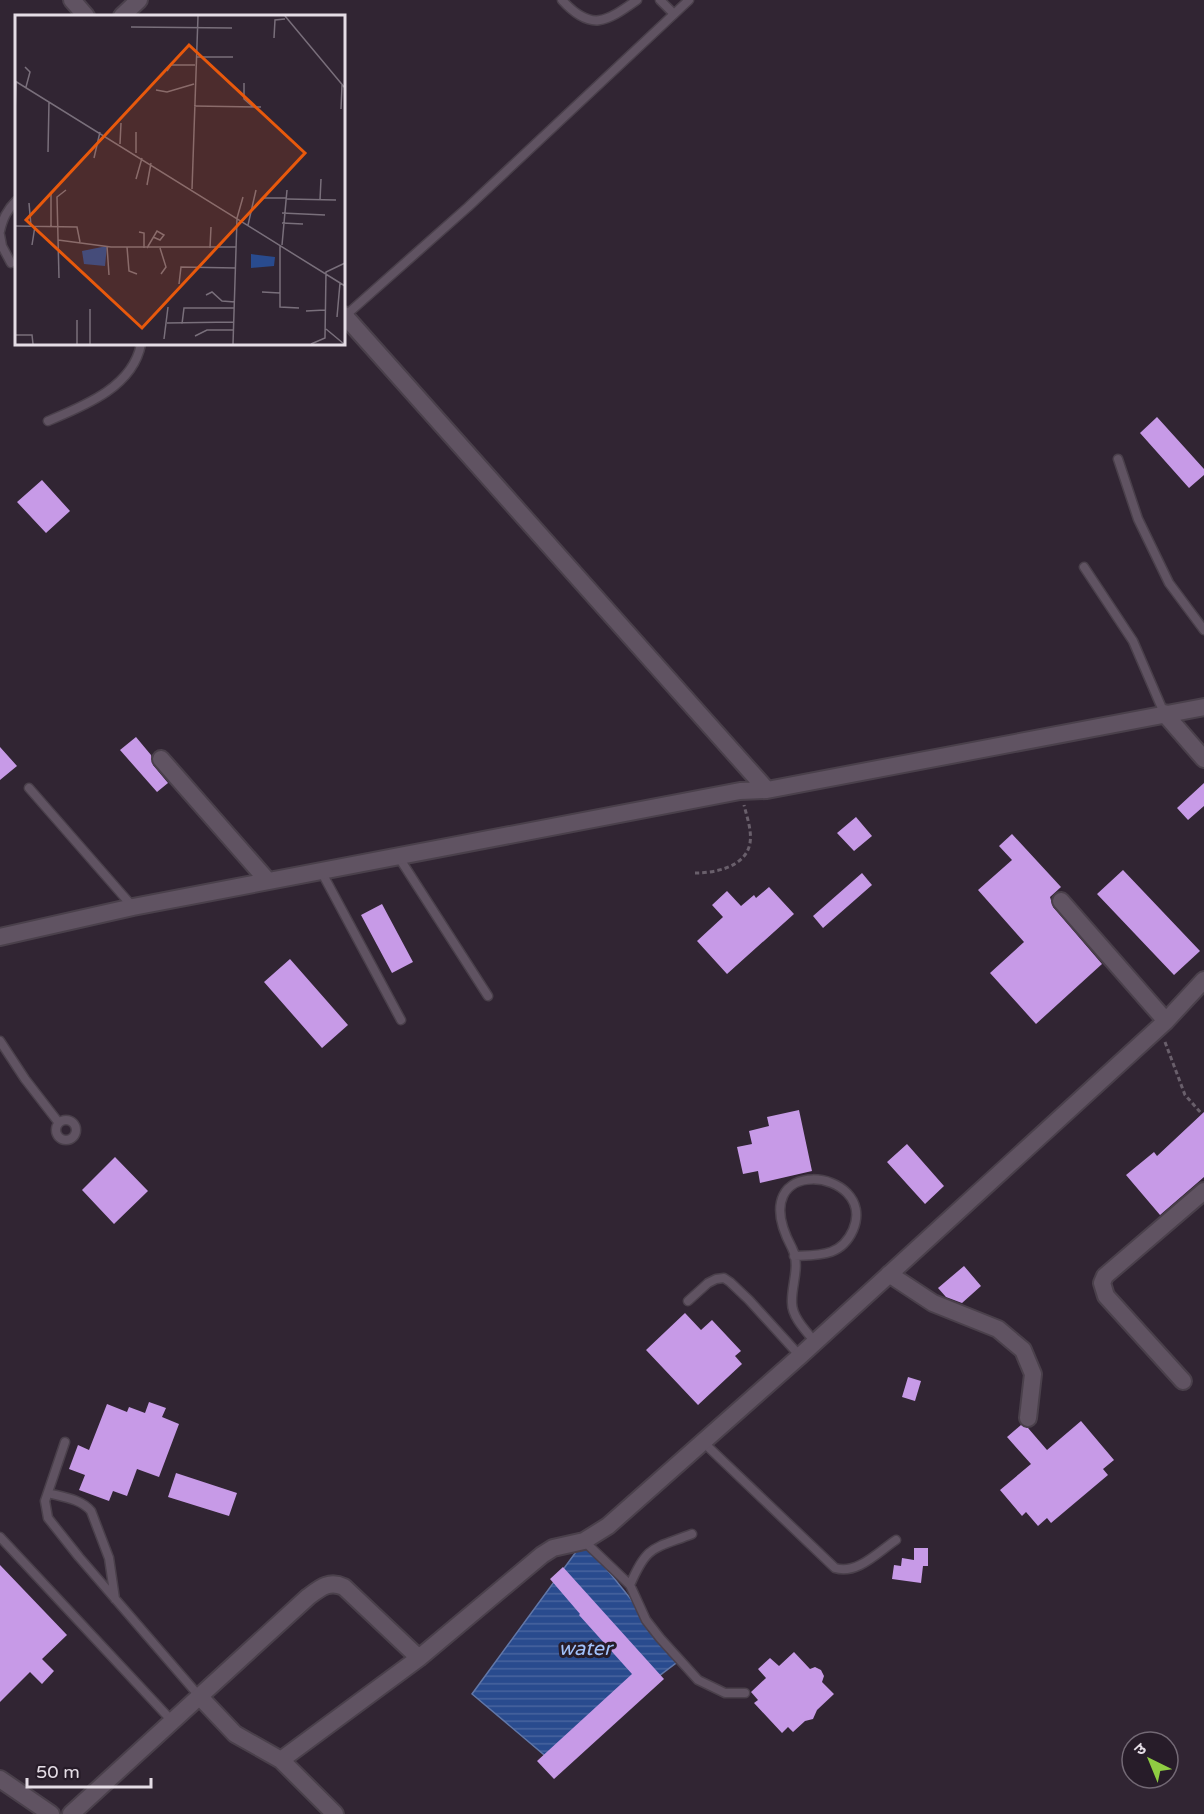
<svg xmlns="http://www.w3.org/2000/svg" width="1204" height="1814" font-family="'Varela Round','Noto Sans Devanagari',sans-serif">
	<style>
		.water { fill: url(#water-rules); stroke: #6177a8; stroke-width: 1.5 }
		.building { fill: #c79ae7 }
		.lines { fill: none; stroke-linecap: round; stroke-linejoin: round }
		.lane-casing { stroke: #4a404b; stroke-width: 11 }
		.street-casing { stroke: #4a404b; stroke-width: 20 }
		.path { stroke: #695f6b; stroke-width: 3; stroke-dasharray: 4.5 3; stroke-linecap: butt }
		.lane { stroke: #605362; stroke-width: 8 }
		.street { stroke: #605362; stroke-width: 16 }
		.labels { text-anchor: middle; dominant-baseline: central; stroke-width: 6; stroke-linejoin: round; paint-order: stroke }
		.water-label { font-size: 20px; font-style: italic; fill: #a2c2fb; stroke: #271c29 }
		.inset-road { fill: none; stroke: #796f7b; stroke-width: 1.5 }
		.view { fill: #e8590c; fill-opacity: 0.15; stroke: #e8590c; stroke-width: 3 }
		.inset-edge { fill: none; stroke: #e5dde6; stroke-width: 3 }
	</style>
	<defs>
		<pattern id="water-rules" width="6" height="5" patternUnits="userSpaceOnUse" patternTransform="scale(1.5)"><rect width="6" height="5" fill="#294b8e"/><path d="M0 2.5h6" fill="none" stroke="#48649e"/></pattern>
	</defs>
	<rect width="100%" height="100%" fill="#312533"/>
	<path class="water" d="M584,1541L680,1660L549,1759L472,1694Z"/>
	<path class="building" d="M1157,417L1204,469V475L1189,488L1140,433Z
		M42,480L70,511L46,533L17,502Z
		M136,737L151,755L153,765L168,783L157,792L120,750Z
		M0,747L17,766L0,780Z
		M1204,783V806L1188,820L1177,808Z
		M856,817L872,836L854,851L837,833Z
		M1012,834L1061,887L1050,897L1053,907L1102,964L1036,1024L990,973L1024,942L978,890L1012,860L999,846Z
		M1123,870L1200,951L1174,975L1097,894Z
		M862,873L872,885L823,928L813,916Z
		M769,887L794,914L727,974L697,941L723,917L712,905L727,891L741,906L754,895L756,898Z
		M382,904L413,962L392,973L361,915Z
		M290,959L348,1025L322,1048L264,982Z
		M799,1110L812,1171L760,1183L758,1171L743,1174L737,1147L752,1144L749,1131L769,1126L767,1117Z
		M1204,1112V1177L1160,1215L1126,1175L1154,1152L1157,1156Z
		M907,1144L944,1186L925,1204L887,1162Z
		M115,1157L148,1191L114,1224L82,1190Z
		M964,1266L981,1286L962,1303L946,1297L938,1288Z
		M685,1313L701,1330L712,1320L741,1351L735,1356L742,1364L698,1405L646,1350Z
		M908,1377L921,1381L915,1401L902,1397Z
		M149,1402L166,1408L162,1417L179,1424L159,1477L137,1469L127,1496L113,1491L109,1501L79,1490L85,1475L69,1469L78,1445L89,1450L107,1404L127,1412L129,1407L145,1413Z
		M1081,1421L1114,1460L1103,1469L1108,1475L1051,1523L1047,1518L1038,1526L1026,1512L1022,1516L1000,1490L1031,1464L1007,1437L1021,1425L1028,1428L1047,1450Z
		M176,1473L237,1493L229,1516L168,1497Z
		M914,1548H928V1566H923L921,1583L892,1579L894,1565L901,1566L902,1558L914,1560Z
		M0,1565L67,1635L42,1659L54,1671L42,1684L30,1672L0,1702Z
		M563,1567L664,1679L554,1779L537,1761L632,1674L579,1615L580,1614L550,1579Z
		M794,1652L810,1669L815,1667L821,1670L824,1676L822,1682L834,1694L817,1710L813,1719L805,1721L793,1732L788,1727L782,1733L754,1703L758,1700L751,1692L766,1678L758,1669L770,1658L779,1666Z"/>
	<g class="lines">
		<defs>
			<path id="lane" d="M562,0C591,32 606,22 637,0
				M660,0L674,14
				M0,231C3,218 7,210 16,201
				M0,235L2,246L11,263
				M345,316L468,207L689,0
				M48,421C84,406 133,387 141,344
				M1118,459L1138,519L1169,583L1204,630
				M1084,567L1133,641L1164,713
				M29,788L133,907
				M398,856L488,996
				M321,871L401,1020
				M0,1041L25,1079L59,1123
				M56 1130a10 10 0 1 1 20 0a10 10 0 1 1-20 0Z
				M794,1256C819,1255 841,1257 853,1230C879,1168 740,1151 792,1248C801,1266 791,1285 792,1303C792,1317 806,1331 815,1342
				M688,1301L708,1283L716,1279L724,1278L730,1282L749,1300L800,1356
				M65,1442L45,1501L48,1518L79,1557L200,1697
				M703,1442L835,1568C857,1575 878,1552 896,1540
				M48,1493C63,1497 81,1499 91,1511L109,1558L115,1599
				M0,1537L173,1722
				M584,1541L630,1585L646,1620L660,1638L698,1680L725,1693H745
				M630,1585C647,1545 653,1549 692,1534"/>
			<path id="street" d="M72,0L86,16
				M122,16L139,0
				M344,315L767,790
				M1164,713L1204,759
				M161,759L268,881
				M1061,901L1166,1021
				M0,937L133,907L740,791L767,790L1204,707
				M889,1274L933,1303L998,1329L1023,1350L1033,1374L1028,1418
				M1183,1381L1106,1296L1102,1283L1105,1276L1204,1191
				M200,1697L235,1734L281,1760L335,1814
				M281,1760L419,1658L542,1555L553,1548L584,1541L608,1526L800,1356L1166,1021L1204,980
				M0,1779L51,1814
				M71,1814L308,1597C320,1588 329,1580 344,1587L419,1658"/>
		</defs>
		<use href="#lane" class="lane-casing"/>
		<use href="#street" class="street-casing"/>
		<path class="path" d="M695,873C715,873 746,867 750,843C752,831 747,817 744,805
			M1165,1042L1185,1095L1201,1113"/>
		<use href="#lane" class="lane"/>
		<use href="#street" class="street"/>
	</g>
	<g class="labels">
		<g class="water-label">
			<text x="585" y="1649">water</text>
		</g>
	</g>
	<g transform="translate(15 15)">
		<rect width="330" height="330" fill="#312533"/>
		<path d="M92,231L90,251L69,249L67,236ZM236,239L260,242L259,251L236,253Z" fill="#294b8e"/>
		<path class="inset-road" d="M270,1L330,73M116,12L217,13M259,23L260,5L270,4M181,42H218M10,52L15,57L11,72M152,56L156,50H180M0,57V66L330,271M229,68V84L238,92M141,75L152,77L179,69M179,91L246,92M326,94L327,70M0,99L1,67M105,129L106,108M33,137L34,87M121,138V117M79,143L85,117M121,164L127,143M132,170L136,148M177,174L183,1M36,178V211M249,183H272M272,184L321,185M305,185L306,164M14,188L16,211M267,198L310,200M267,208L288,209M233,210L241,175M0,211L62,212L65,227M124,217L129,218V233M43,225L96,232H221M17,230L20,211M265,230V292L284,293M267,230L272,175M92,231L94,260M112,232L114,256L122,259M132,233L142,216L149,220L145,225L138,222M145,233L151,252L146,259M195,233L196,212M44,263L42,182L51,175M164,269L166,252L221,253M247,277L265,278M191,280L197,277L207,286L220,287M291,296L310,295M322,302L325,268M62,305V329M152,308L219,307M167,309L169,293H219M311,314L329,329M0,320H17L18,329M180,321L192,315H219M149,324L153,292M75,329V294M218,329L222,203L228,182M296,329L310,323L311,257L330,248"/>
		<path class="view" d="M174,30L290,138L127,313L11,205Z"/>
		<rect width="330" height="330" class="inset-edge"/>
	</g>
	<g transform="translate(1150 1760) rotate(317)"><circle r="28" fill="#271c29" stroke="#736975" stroke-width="1.5"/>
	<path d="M0-4.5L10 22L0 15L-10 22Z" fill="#8fcd42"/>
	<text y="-9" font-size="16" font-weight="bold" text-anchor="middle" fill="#e5dde6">उ</text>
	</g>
	<path d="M27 1778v9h124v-9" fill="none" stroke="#e5dde6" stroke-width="3"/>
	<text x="36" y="1778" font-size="18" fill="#e5dde6" stroke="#271c29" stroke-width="4.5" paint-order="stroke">50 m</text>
</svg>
